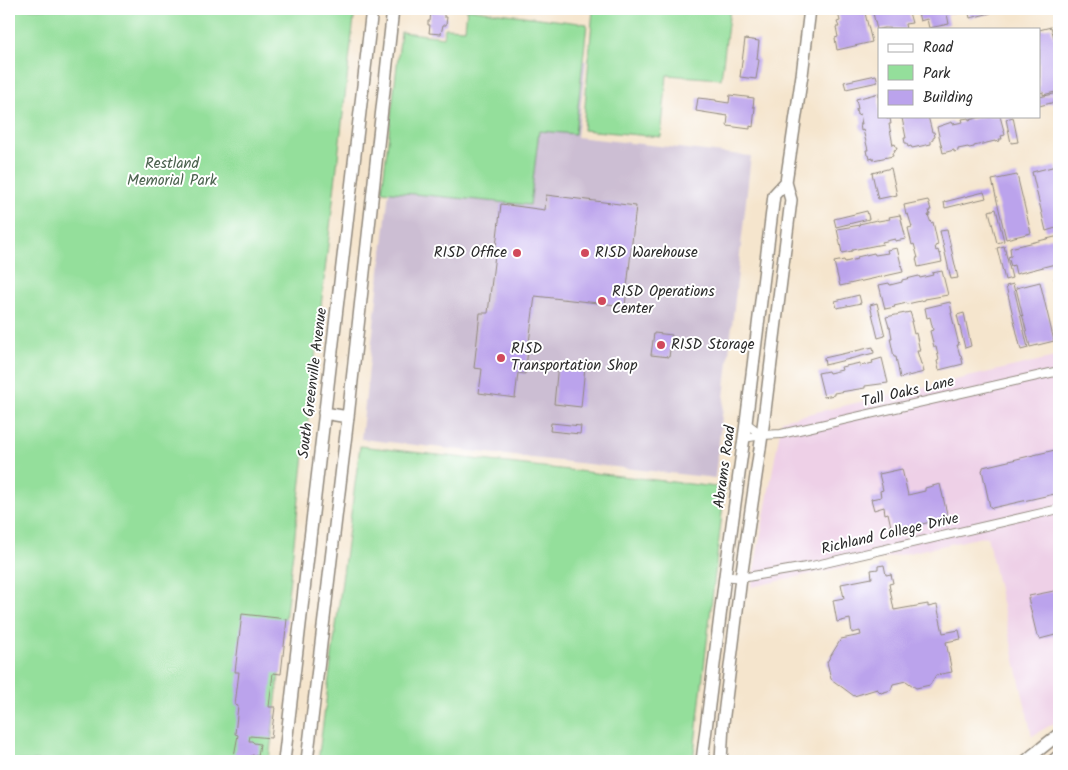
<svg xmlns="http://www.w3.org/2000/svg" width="1068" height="770" font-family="Kalam,sans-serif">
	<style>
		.built { fill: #eed0e7 }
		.industrial { fill: #ccbed3 }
		.green { fill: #94df9b; stroke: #608563 }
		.building { fill: #bba3ec }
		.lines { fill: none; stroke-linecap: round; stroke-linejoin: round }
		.minor-casing { stroke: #90887c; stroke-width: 10 }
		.secondary-casing { stroke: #90887c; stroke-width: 14 }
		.minor { stroke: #fff; stroke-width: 8 }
		.secondary { stroke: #fff; stroke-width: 11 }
		.poi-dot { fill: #d1495b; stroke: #fff; stroke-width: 2 }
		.labels { text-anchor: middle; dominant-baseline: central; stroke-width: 4; stroke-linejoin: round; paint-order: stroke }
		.park-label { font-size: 15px; fill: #4a614d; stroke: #fff }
		.poi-label { font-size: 15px; fill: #2b2b2b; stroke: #fff; text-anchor: start }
		.street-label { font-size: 15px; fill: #2b2b2b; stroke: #fff }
	</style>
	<rect width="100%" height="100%" fill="#fff"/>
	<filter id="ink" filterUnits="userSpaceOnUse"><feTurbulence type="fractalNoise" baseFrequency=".02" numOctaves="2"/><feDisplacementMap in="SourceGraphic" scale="10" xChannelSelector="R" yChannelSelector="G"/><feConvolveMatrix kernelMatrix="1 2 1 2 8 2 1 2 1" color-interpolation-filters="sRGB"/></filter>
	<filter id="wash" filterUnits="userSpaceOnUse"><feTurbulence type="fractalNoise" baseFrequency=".0096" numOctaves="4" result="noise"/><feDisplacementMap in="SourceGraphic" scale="20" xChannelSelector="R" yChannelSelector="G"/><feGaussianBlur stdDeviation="1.12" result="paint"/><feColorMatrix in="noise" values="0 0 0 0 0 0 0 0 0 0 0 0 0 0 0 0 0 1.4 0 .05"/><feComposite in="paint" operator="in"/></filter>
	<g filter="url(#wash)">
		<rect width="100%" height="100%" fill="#f5e5cd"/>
		<path class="built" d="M1059,356V720L1032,736L987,536L751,587L782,420Z"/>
		<path class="industrial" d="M406,41L586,61L577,137L751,156L715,478L361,439Z"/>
		<path class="green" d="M9,9H355L269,761H9Z
			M467,9L587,24L575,134L539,131L530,205L382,191L401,32L444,37L445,28L465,29Z
			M593,9H730L721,79L667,75L661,137L583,130Z
			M360,446L725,488L693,761H318Z"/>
		<g id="blocks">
			<path class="building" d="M858,9H864L872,42L837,50L835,38L838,37L836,27H839L837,22L840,21L838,13Z
				M872,9H908L912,23L905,24L906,29L885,28L879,29L877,30Z
				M917,9H953L954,13L947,14L949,24L929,28L927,19L920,21Z
				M968,9H990L991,13L970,18Z
				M431,11L444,13V17H447L446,25H443L441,34L429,33L430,25H428V21H430Z
				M1051,27L1054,38L1056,37L1058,43L1055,44L1057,53H1059V91L1043,95V92L1040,93L1039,91V30Z
				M745,39L759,41L757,59L759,60L756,79L740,77Z
				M876,75L878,82L846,89L844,82Z
				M879,93V116H887V119L890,118L891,124H889L893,145L895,144L897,149L894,150L895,152L892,153L893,156L873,160V158L870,159L869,155H867L866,150H868L863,130L861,131L860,124H862L860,114L857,115L856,109H858L856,99Z
				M1059,93V101L1039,106V97Z
				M730,95L754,98L753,107H755L753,127L750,126V129L727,126L728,116L696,111L698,98L716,100V101L729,103Z
				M900,116H928L932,132H934L935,137L933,138V140L931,141V144L912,148L911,146L908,147L907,143H905L904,138H906L902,118H900Z
				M984,116H1000L1005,135L1001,136L1002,139H999L1000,141L995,142V141L974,146V147L969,148L968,147L958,149V151L954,152V150L943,153L937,127L952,122L953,124L963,122L962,119L969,118V120Z
				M1013,117L1018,142L1011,143L1006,119Z
				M1056,166L1059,178V227L1046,231L1032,172Z
				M891,168L897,195L878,199L872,173Z
				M1017,175L1031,233L1006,239L992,180Z
				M984,192L986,198L945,208L944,202Z
				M546,195L636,206L625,306L535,296L525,374L518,373L515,398L479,393L482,369L474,368L480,313H488L501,204L545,210Z
				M928,200L931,210H929L930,215H928L931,223L933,222L938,245L935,246L936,251L938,250L939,254L940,253L942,262L918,267L916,258H918L914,244L912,245L908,228L912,227L908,214L906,215L904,205Z
				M996,209L1004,241L997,243L989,211Z
				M867,211L869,219L836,227L834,219Z
				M900,215L906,239L895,241V239L882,242L883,244L852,250V251L842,253L837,229L860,225L859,224L877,220L878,221L890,219L889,217Z
				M947,230L958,278L951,279L940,231Z
				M1059,236V263L1016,274L1014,265L1011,266L1008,257L1011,256L1010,248Z
				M1004,246L1012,278L1005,280L997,248Z
				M897,248L903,272L840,286L834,262L844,260L845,262L858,259L857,257L874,253L875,255L888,253L887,250Z
				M942,271L948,295L925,299V300L907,304V303L894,306L895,307L885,309L879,285L889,283L890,285L902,282V280L919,276L920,278L933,275L932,273Z
				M1059,277V296L1054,278Z
				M1040,282L1054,341L1030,347L1016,288Z
				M1013,284L1028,348L1021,350L1006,286Z
				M859,295L861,303L837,308L835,301Z
				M950,302L952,313H951L959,345H957L960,355H961L963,364L939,370L937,361L939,360L936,347H934L930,331L933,330L930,317L927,318L925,308Z
				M877,303L885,336L878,338L870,305Z
				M910,312L913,321H911L914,334L916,333L920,351H917L921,364H922L924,372L900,378L896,357H894L890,338H892L890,327H889L886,317Z
				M964,313L971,346L965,348L957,315Z
				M654,333L672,335L669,357L651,355Z
				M873,347L874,353L825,365L824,358Z
				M882,358L888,383L865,386V388L834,393V395L824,397L818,373L828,371L829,373L842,370L841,367L860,363V366L873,363L872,361Z
				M558,364L585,367L581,407L554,404Z
				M551,423L581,426L580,434L550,431Z
				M1059,449V493L992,508L991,507H990L982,470L983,469V467Z
				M902,469L908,495L925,491V488L940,484L948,518L892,531L888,513L885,514L884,507L874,510L871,499L881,497L880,491L883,490L879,474Z
				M884,565L886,575L891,574L893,583L889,584L894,610L928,604V607L937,605L943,633L959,630L961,639L946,642L952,672L936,675L930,685L916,688L906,681L893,684L891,690L881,693L877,689L854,696L831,679L827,662L841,639L861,635L860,631L852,633L850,619L837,622L833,600L844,598L841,584L872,578L871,570L878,569V566Z
				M1059,590V634L1040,639L1039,636H1037L1028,598H1030L1029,596Z
				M242,614L287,619L281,674L273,673L269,707H275L271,738L250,736L249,741H252L254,743L260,744L258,756L252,755L251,758L250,759H247V761H235V757L234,756L238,735L235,734L238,706L235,705L239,672H235Z"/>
		</g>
	</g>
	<g filter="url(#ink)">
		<use href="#blocks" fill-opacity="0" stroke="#90887c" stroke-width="1"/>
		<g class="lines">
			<defs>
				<path id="minor" d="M746,423L762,435
					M744,438L762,435L781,434L1059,371
					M725,576L741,578L812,566L1059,509"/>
				<path id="secondary" d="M324,413L348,417
					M284,761L372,9
					M307,761L348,417L393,9
					M702,761L725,576L746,423L774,195L786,182
					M721,761L723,723L741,578L762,435L791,200L786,182L802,75L810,9
					M1026,761L1034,754L1059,734
					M1053,761L1059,756"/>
			</defs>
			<use href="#minor" class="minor-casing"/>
			<use href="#secondary" class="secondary-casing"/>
			<use href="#minor" class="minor"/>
			<use href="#secondary" class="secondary"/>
		</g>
	</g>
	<g class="poi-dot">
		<circle cx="517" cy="253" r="5"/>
		<circle cx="585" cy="253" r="5"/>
		<circle cx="602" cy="301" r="5"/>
		<circle cx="661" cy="345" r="5"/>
		<circle cx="501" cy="358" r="5"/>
	</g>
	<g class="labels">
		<g class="park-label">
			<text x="172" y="164">Restland<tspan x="172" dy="17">Memorial Park</tspan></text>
		</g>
		<g class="poi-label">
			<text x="507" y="253" text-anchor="end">RISD Office</text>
			<text x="595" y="253">RISD Warehouse</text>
			<text x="612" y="292">RISD Operations<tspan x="612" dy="17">Center</tspan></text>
			<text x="671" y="345">RISD Storage</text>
			<text x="511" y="349">RISD<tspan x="511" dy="17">Transportation Shop</tspan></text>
		</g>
		<g class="street-label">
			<text transform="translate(313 383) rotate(-83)">South Greenville Avenue</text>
			<text transform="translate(908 392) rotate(-13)">Tall Oaks Lane</text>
			<text transform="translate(725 467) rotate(-82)">Abrams Road</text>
			<text transform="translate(890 534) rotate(-13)">Richland College Drive</text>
		</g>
	</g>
	<rect width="1068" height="770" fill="none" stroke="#fff" stroke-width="30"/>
	<rect x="878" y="28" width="162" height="90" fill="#ffffff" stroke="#aaaaaa"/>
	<rect x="888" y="44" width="25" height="8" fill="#ffffff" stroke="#aaaaaa"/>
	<text x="923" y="52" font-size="15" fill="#2b2b2b">Road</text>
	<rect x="888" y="65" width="25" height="15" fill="#94df9b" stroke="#aaaaaa"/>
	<text x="923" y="78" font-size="15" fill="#2b2b2b">Park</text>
	<rect x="888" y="90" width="25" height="15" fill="#bba3ec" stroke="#aaaaaa"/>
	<text x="923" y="102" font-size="15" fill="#2b2b2b">Building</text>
</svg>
